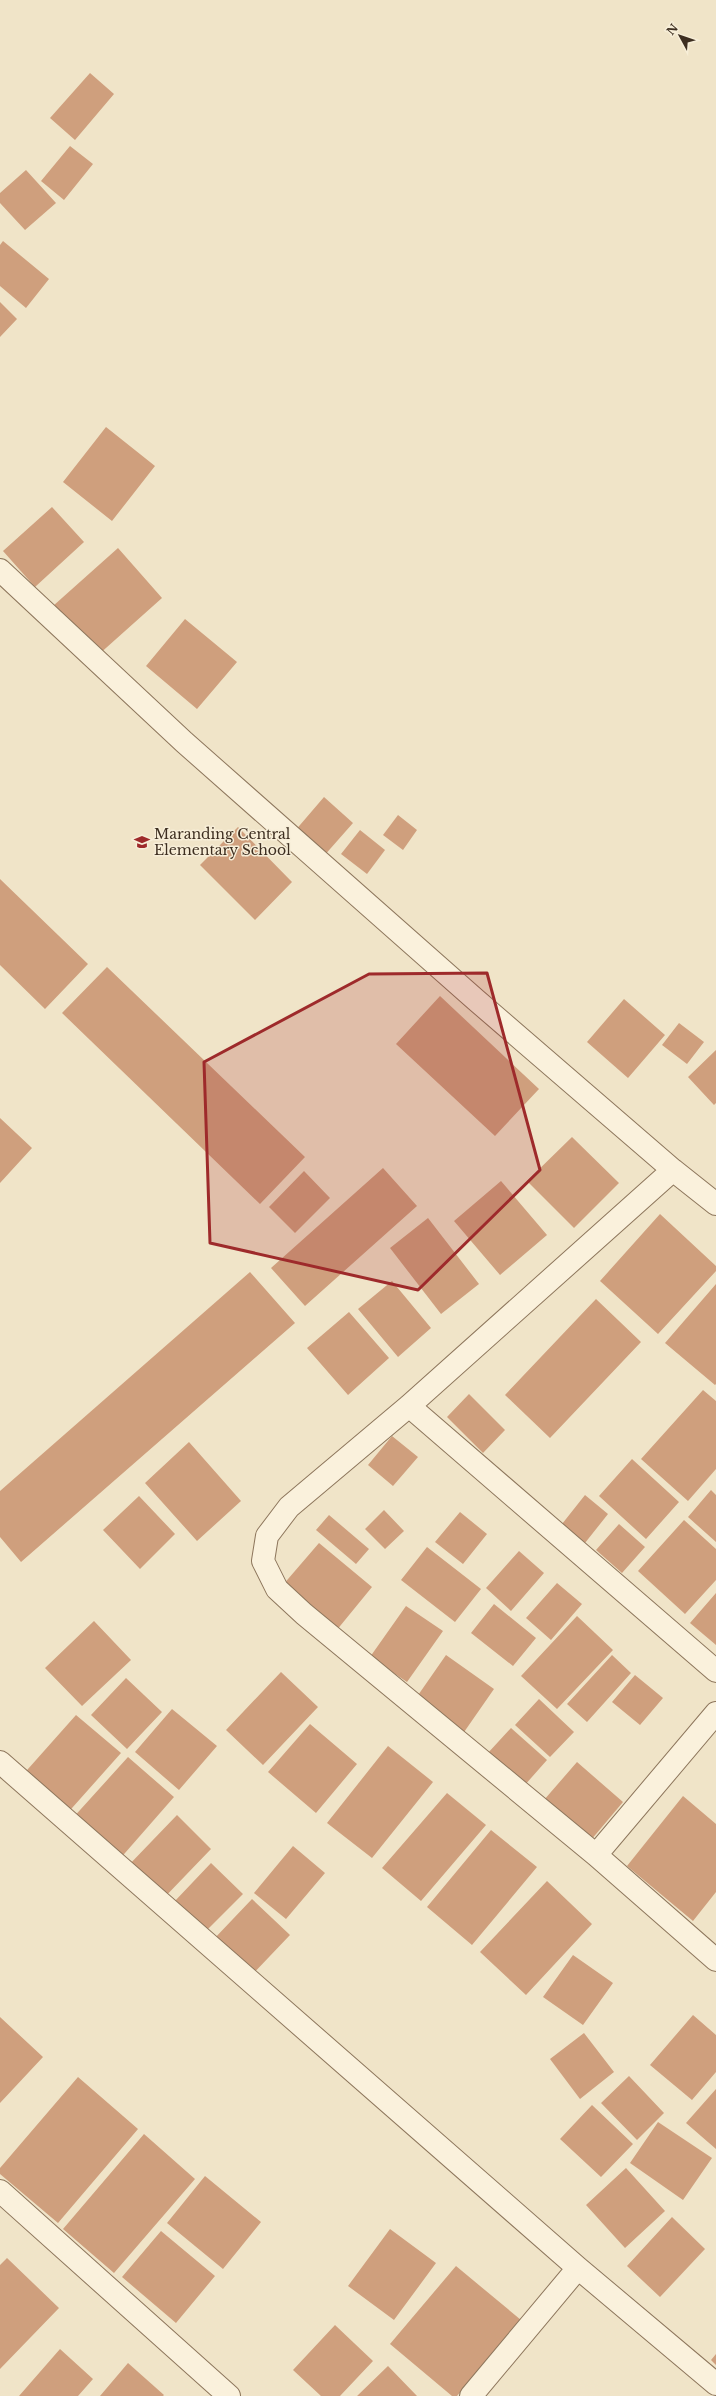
<svg xmlns="http://www.w3.org/2000/svg" width="716" height="2396" font-family="'Libre Baskerville',serif">
	<style>
		.building { fill: #cf9f7d }
		.lines { fill: none; stroke-linecap: round; stroke-linejoin: round }
		.minor-casing { stroke: #8d765c; stroke-width: 24 }
		.minor { stroke: #faf1dc; stroke-width: 22 }
		.marked { fill: #9e2a2b; fill-opacity: 0.2; stroke: #9e2a2b; stroke-width: 3; stroke-linejoin: round }
		.labels { text-anchor: middle; dominant-baseline: central; stroke-width: 3; stroke-linejoin: round; paint-order: stroke }
		.poi-label { font-size: 14px; fill: #3d2e20; stroke: #f7eed8; text-anchor: start }
	</style>
	<rect width="100%" height="100%" fill="#f0e4c8"/>
	<path class="building" d="M90,73L114,94L75,140L50,118Z
		M70,146L93,164L64,200L41,181Z
		M26,170L56,203L25,230L0,203V193Z
		M3,241L49,279L26,308L0,286V245Z
		M0,302L17,319L0,337Z
		M106,427L155,466L112,521L63,482Z
		M52,507L84,542L35,587L3,551Z
		M118,548L162,598L97,656L53,606Z
		M185,619L237,662L197,709L146,666Z
		M324,797L353,823L323,857L294,832Z
		M398,815L417,830L403,850L383,835Z
		M238,827L292,882L255,920L200,865Z
		M360,830L385,850L367,874L341,854Z
		M0,879L88,964L45,1009L0,965Z
		M107,967L305,1157L260,1204L62,1013Z
		M440,996L539,1089L495,1136L396,1044Z
		M624,999L665,1035L628,1078L587,1042Z
		M679,1023L704,1042L687,1064L662,1045Z
		M716,1050V1103L714,1105L688,1077Z
		M0,1118L32,1148L0,1183Z
		M572,1137L619,1183L574,1228L527,1181Z
		M383,1168L417,1206L305,1306L271,1268Z
		M304,1171L330,1198L295,1233L269,1207Z
		M501,1181L547,1235L500,1275L454,1221Z
		M660,1214L716,1266V1271L658,1334L600,1281Z
		M428,1218L479,1284L441,1314L390,1248Z
		M250,1272L295,1323L21,1562L0,1537V1491Z
		M392,1281L431,1328L398,1357L358,1309Z
		M716,1284V1384L715,1385L665,1343Z
		M596,1299L641,1342L550,1438L505,1395Z
		M349,1312L389,1358L348,1395L307,1348Z
		M703,1390L716,1401V1469L688,1501L641,1459Z
		M469,1394L505,1430L483,1453L447,1417Z
		M392,1436L418,1457L393,1486L368,1465Z
		M189,1442L241,1501L197,1541L145,1483Z
		M632,1459L679,1502L646,1539L599,1496Z
		M711,1490L716,1495V1542L688,1517Z
		M585,1495L608,1514L585,1543L562,1524Z
		M139,1496L175,1534L140,1569L103,1530Z
		M384,1510L404,1531L385,1549L365,1529Z
		M460,1512L487,1534L463,1564L435,1542Z
		M329,1515L369,1549L356,1564L316,1530Z
		M684,1520L716,1549V1580L685,1614L638,1571Z
		M619,1524L645,1547L622,1573L596,1550Z
		M319,1543L372,1587L336,1631L282,1586Z
		M427,1547L481,1589L455,1622L401,1580Z
		M519,1551L544,1573L511,1611L486,1588Z
		M557,1583L582,1604L551,1640L526,1618Z
		M716,1593V1645L690,1623Z
		M494,1604L536,1638L513,1666L471,1633Z
		M406,1606L443,1631L407,1682L370,1657Z
		M577,1616L613,1650L557,1709L521,1676Z
		M94,1621L131,1660L82,1706L45,1668Z
		M446,1655L494,1689L462,1735L414,1701Z
		M612,1655L631,1673L587,1722L567,1704Z
		M281,1672L318,1707L263,1765L226,1730Z
		M635,1675L663,1698L640,1725L612,1702Z
		M126,1678L162,1712L127,1749L91,1715Z
		M539,1699L574,1732L550,1757L515,1725Z
		M172,1709L217,1746L179,1790L135,1752Z
		M76,1715L121,1753L64,1817L20,1778Z
		M310,1724L357,1764L316,1813L268,1772Z
		M511,1728L547,1760L524,1786L487,1754Z
		M388,1746L433,1782L372,1858L327,1823Z
		M128,1757L174,1797L118,1861L71,1820Z
		M577,1762L623,1802L591,1840L544,1800Z
		M447,1793L486,1825L421,1901L382,1868Z
		M683,1796L716,1824V1892L693,1921L627,1866Z
		M177,1815L211,1849L160,1902L126,1868Z
		M491,1830L537,1867L472,1945L427,1907Z
		M293,1846L325,1873L286,1919L254,1893Z
		M211,1863L243,1894L205,1932L174,1902Z
		M547,1881L592,1924L526,1995L480,1952Z
		M252,1899L290,1935L251,1976L213,1940Z
		M573,1955L613,1983L583,2025L543,1997Z
		M693,2015L716,2035V2072L692,2100L650,2065Z
		M0,2017L43,2057L0,2103Z
		M584,2033L614,2072L580,2099L550,2059Z
		M629,2076L664,2113L637,2140L601,2103Z
		M78,2077L138,2129L58,2223L0,2174V2168Z
		M716,2089V2149L686,2123Z
		M592,2105L633,2144L601,2177L560,2139Z
		M658,2122L712,2158L683,2200L630,2163Z
		M144,2134L195,2179L114,2273L63,2229Z
		M626,2168L665,2211L625,2248L586,2205Z
		M205,2176L261,2222L223,2269L167,2223Z
		M672,2217L705,2249L660,2297L627,2266Z
		M390,2229L436,2263L394,2320L348,2286Z
		M161,2231L215,2276L176,2323L122,2277Z
		M7,2258L59,2308L0,2369V2265Z
		M456,2266L521,2320L457,2396H452L390,2344Z
		M335,2325L373,2361L340,2396H321L293,2370Z
		M60,2349L93,2379L78,2396H19Z
		M716,2354V2365L711,2360Z
		M128,2363L164,2395L163,2396H100Z
		M388,2366L417,2396H357Z"/>
	<g class="lines">
		<defs>
			<path id="minor" d="M0,570L184,742L476,1000L673,1170L716,1204
				M673,1170L409,1406L289,1507L267,1536L263,1561L277,1589L304,1614L596,1855L716,1960
				M409,1406L716,1671
				M0,1762L578,2268L716,2384
				M596,1855L716,1713
				M0,2191L229,2396
				M471,2396L578,2268"/>
		</defs>
		<use href="#minor" class="minor-casing"/>
		<use href="#minor" class="minor"/>
	</g>
	<path class="marked" d="M487,973L540,1170L418,1290L210,1243L204,1062L369,974Z"/>
	<defs>
		<symbol id="school-bare" viewBox="-9 -9 18 18"><path d="M0-5L7-2L0 1L-7-2ZM-4 1L0 2.5L4 1V4Q0 6-4 4Z" fill="#9e2a2b" stroke="#f7eed8" stroke-width="2.5" paint-order="stroke"/></symbol>
	</defs>
	<g fill-rule="evenodd">
		<use href="#school-bare" x="131" y="831" width="22" height="22"/>
	</g>
	<g class="labels">
		<g class="poi-label">
			<text x="154" y="834">Maranding Central<tspan x="154" dy="16">Elementary School</tspan></text>
		</g>
	</g>
	<g transform="translate(680 36) rotate(310)" stroke="#f7eed8" stroke-width="3" paint-order="stroke">
	<path d="M0-3L7 15L0 10L-7 15Z" fill="#3d2e20"/>
	<text y="-6" font-size="11" font-weight="bold" text-anchor="middle" fill="#3d2e20">N</text>
	</g>
</svg>
